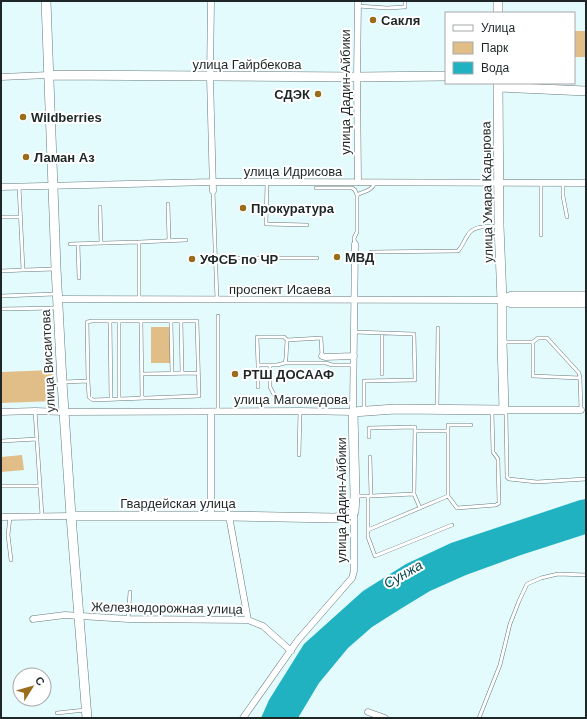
<svg xmlns="http://www.w3.org/2000/svg" width="587" height="719" font-family="Arial,sans-serif">
	<style>
		.green { fill: #e1bd88 }
		.water { fill: #21b2c1 }
		.lines { fill: none; stroke-linecap: round; stroke-linejoin: round }
		.lane-casing { stroke: #667a7c; stroke-width: 4 }
		.street-casing { stroke: #667a7c; stroke-width: 7 }
		.secondary-casing { stroke: #667a7c; stroke-width: 10 }
		.lane { stroke: #fff; stroke-width: 3 }
		.street { stroke: #fff; stroke-width: 6 }
		.secondary { stroke: #fff; stroke-width: 9 }
		.poi-dot { fill: #9a6d1d; stroke: #fff; stroke-width: 1.5 }
		.labels { text-anchor: middle; dominant-baseline: central; stroke-width: 4; stroke-linejoin: round; paint-order: stroke }
		.poi-label { font-size: 13px; font-weight: bold; fill: #1e2627; stroke: #fff; text-anchor: start }
		.street-label { font-size: 13px; fill: #1e2627; stroke: #fff }
		.water-label { font-size: 14px; font-style: italic; fill: #0c474e; stroke: #fff }
	</style>
	<rect width="100%" height="100%" fill="#e4fbfd"/>
	<path class="green" d="M574,31H586V57H574Z
		M151,327H170V363H151Z
		M53,370L55,401L1,403V372Z
		M22,455L24,470L1,472V457Z"/>
	<path class="water" d="M586,499V534L521,555L466,575L430,591L402,608L372,627L348,648L319,683L298,718H261L269,700L304,644L363,591L406,564L451,543L580,500Z"/>
	<g class="lines">
		<defs>
			<path id="lane" d="M358,6L387,8L405,7V1
				M267,182L266,224L307,225
				M563,183V196L567,217
				M19,186L23,270L55,269
				M316,188H352L355,190L357,195
				M213,191L217,300
				M168,204L169,241
				M100,207L101,243
				M1,217H20
				M541,235V183
				M139,242L186,240
				M70,244L139,242V299
				M78,244L79,278
				M355,244L354,238L357,232V195C363,191 371,192 375,183
				M371,252L458,251C463,246 464,240 468,235C473,225 488,227 498,226
				M215,258H317
				M1,271L23,270
				M1,296L55,294
				M1,309L57,308
				M218,316V411
				M110,321L111,399
				M119,321V399
				M141,321L142,398
				M171,321L172,373
				M181,321L182,373
				M354,332L414,334L415,380L364,381V409
				M287,340L284,337H257L258,365H277L285,363H326L332,365H354
				M504,342H533V376L580,378L581,410
				M533,342L538,338H547L579,373L580,378
				M285,363L286,358L287,340L321,338L322,357
				M258,365V387
				M270,365V387L278,402L298,401L302,403H353
				M142,374L198,373
				M382,374V333
				M64,382L88,381L87,322L92,321H197L199,396L93,400L89,397L88,381
				M437,408L438,328
				M35,411L42,516
				M506,412L507,477L509,479L537,482L586,479
				M415,431H448V496
				M448,431V425H471
				M369,437V428L415,427L414,494L371,496
				M1,441L37,439
				M299,455L300,411
				M1,486H40
				M414,494L420,508
				M357,496H368V530L448,496L457,508L496,505L499,503L498,459L493,452L492,412
				M370,496H371L370,457
				M10,517L8,535L11,560
				M368,530V537L375,556L452,525
				M128,619L130,592
				M57,713L85,710
				M479,718L500,665L510,624L519,601L527,584L541,578L558,574L586,575"/>
			<path id="street" d="M211,1L210,77L213,191
				M358,1L357,77L358,182
				M1,77L49,75
				M1,187L213,182L586,183
				M58,299L502,300
				M322,356L325,357L354,356
				M504,410H581
				M1,412L35,411L64,412L300,411L353,412L355,244
				M211,412V516
				M229,516L248,620
				M1,517L71,516
				M33,619L65,615L128,619L248,620L263,626L291,651
				M368,712L385,718
				M243,718L298,640L352,578L354,571V512"/>
			<path id="secondary" d="M46,1L56,268L62,382L71,516L87,718
				M498,13V1
				M49,75L357,77L446,76
				M498,87L586,91
				M502,300L512,296H586
				M502,300L512,303H586
				M71,516H229L334,518L345,517L354,512L355,496L353,412L395,409L504,410L502,342V300L499,226L498,83"/>
		</defs>
		<use href="#lane" class="lane-casing"/>
		<use href="#street" class="street-casing"/>
		<use href="#secondary" class="secondary-casing"/>
		<use href="#lane" class="lane"/>
		<use href="#street" class="street"/>
		<use href="#secondary" class="secondary"/>
	</g>
	<g class="poi-dot">
		<circle cx="373" cy="20" r="4"/>
		<circle cx="318" cy="94" r="4"/>
		<circle cx="23" cy="117" r="4"/>
		<circle cx="26" cy="157" r="4"/>
		<circle cx="243" cy="208" r="4"/>
		<circle cx="337" cy="257" r="4"/>
		<circle cx="192" cy="259" r="4"/>
		<circle cx="235" cy="374" r="4"/>
	</g>
	<g class="labels">
		<g class="poi-label">
			<text x="381" y="20">Сакля</text>
			<text x="310" y="94" text-anchor="end">СДЭК</text>
			<text x="31" y="117">Wildberries</text>
			<text x="34" y="157">Ламан Аз</text>
			<text x="251" y="208">Прокуратура</text>
			<text x="345" y="257">МВД</text>
			<text x="200" y="259">УФСБ по ЧР</text>
			<text x="243" y="374">РТШ ДОСААФ</text>
		</g>
		<g class="street-label">
			<text x="247" y="64">улица Гайрбекова</text>
			<text transform="translate(345 92) rotate(-90)">улица Дадин-Айбики</text>
			<text x="293" y="171">улица Идрисова</text>
			<text transform="translate(487 192) rotate(-91)">улица Умара Кадырова</text>
			<text x="280" y="289">проспект Исаева</text>
			<text transform="translate(48 361) rotate(-93)">улица Висаитова</text>
			<text x="291" y="399">улица Магомедова</text>
			<text transform="translate(341 500) rotate(-90)">улица Дадин-Айбики</text>
			<text x="178" y="503">Гвардейская улица</text>
			<text transform="translate(167 608) rotate(1)">Железнодорожная улица</text>
		</g>
		<g class="water-label">
			<text transform="translate(403 574) rotate(-30)">Сунжа</text>
		</g>
	</g>
	<rect width="587" height="719" fill="none" stroke="#1e2627" stroke-width="4"/>
	<rect x="445" y="12" width="130" height="72" fill="#ffffff" stroke="#a5a8a9"/>
	<rect x="453" y="25" width="20" height="6" fill="#ffffff" stroke="#a5a8a9"/>
	<text x="481" y="32" font-size="12" fill="#1e2627">Улица</text>
	<rect x="453" y="42" width="20" height="12" fill="#e1bd88" stroke="#a5a8a9"/>
	<text x="481" y="52" font-size="12" fill="#1e2627">Парк</text>
	<rect x="453" y="62" width="20" height="12" fill="#21b2c1" stroke="#a5a8a9"/>
	<text x="481" y="72" font-size="12" fill="#1e2627">Вода</text>
	<g transform="translate(32 687) rotate(53)"><circle r="19" fill="#ffffff" stroke="#a5a8a9"/>
	<path d="M0-3L7 15L0 10L-7 15Z" fill="#9a6d1d"/>
	<text y="-6" font-size="11" font-weight="bold" text-anchor="middle" fill="#1e2627">С</text>
	</g>
</svg>
